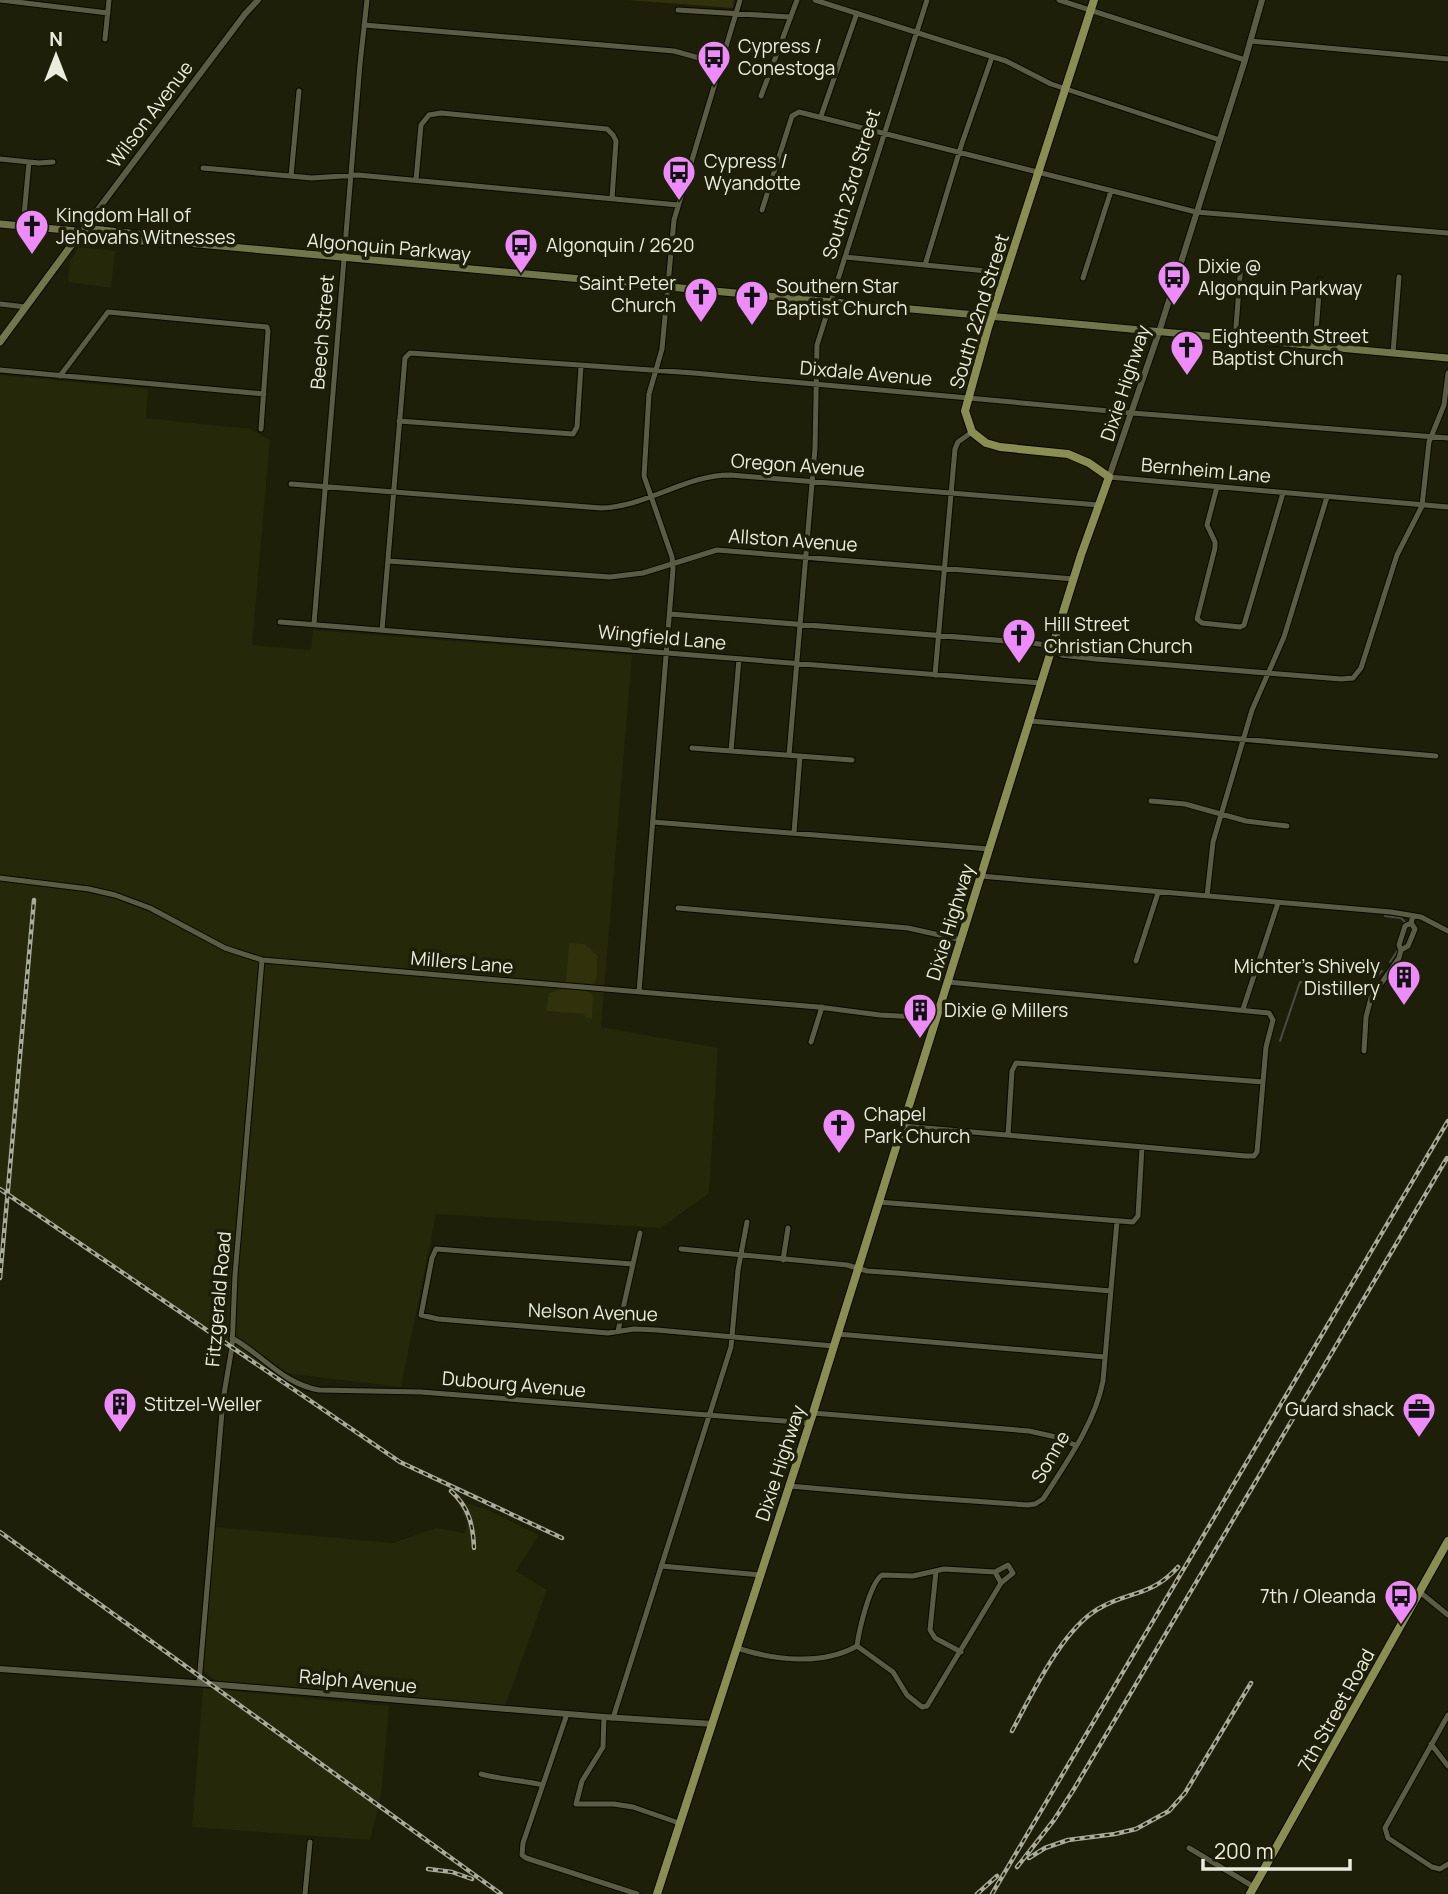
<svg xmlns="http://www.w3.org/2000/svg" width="1448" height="1894" font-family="Manrope,sans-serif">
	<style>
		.built { fill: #252809 }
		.green { fill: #2f320b }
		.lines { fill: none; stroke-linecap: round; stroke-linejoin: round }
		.stream { stroke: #4b4c43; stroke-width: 2 }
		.minor-casing { stroke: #080900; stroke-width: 7 }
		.tertiary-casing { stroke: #080900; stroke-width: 8 }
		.secondary-casing { stroke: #080900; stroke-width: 9 }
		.primary-casing { stroke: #080900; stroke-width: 10 }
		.minor { stroke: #5a5d44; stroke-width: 5 }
		.tertiary { stroke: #5a5d44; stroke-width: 6 }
		.secondary { stroke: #71764b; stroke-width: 7 }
		.primary { stroke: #898e52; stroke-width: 8 }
		.rail-casing { stroke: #aaac9b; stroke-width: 4.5 }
		.rail { stroke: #1d1f09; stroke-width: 2; stroke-dasharray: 5; stroke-linecap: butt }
		.labels { text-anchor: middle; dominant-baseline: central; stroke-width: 7; stroke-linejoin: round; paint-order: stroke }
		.poi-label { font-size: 19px; fill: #eaecde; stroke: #1d1f09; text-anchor: start }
		.street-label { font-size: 19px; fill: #eaecde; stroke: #1d1f09 }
	</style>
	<rect width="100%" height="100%" fill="#1d1f09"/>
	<path class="built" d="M79,247L115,251L111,288L68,282L70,261Z
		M0,375L148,389L146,418L250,429L270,440L252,645L311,650L313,630L632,655L601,1027L718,1048L709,1193L661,1228L436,1214L401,1387L267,1371L0,1189Z
		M458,1501L486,1509L539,1535L516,1571L547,1590L505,1706L217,1681L203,1671L214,1527L393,1543L436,1528L465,1533L467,1523Z
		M203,1688L389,1706L381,1796L370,1840L192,1827Z"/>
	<path class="green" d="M626,0H734L733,8Z
		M569,943L584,944L597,955V977L594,984L566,982Z
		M562,989L586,990L591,993L593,998L592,1019L585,1017L584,1014L546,1011L549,993Z"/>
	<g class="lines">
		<path class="stream" d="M1385,916L1401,918L1406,923
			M1390,962L1398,950
			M1280,1041L1300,982L1366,987L1382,971"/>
		<defs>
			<path id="minor" d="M0,0L108,13
				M815,0L1006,61L1051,84L1220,140
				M1059,0L1245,60
				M678,10L790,17
				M364,25L674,51L721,64
				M105,39L109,0
				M1250,41L1448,59
				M992,57L962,143L925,265L1007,273
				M761,96L797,0
				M821,116L857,13
				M0,159L39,163L53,162
				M203,168L312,178L358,175L678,205
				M291,176L299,91
				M416,180L421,125L429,115L441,113L607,129L613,135L616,141L612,198
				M762,210L792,116L799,112L1196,212L1448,233
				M23,226L29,162
				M845,257L925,265
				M1083,278L1111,191
				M0,304L26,307
				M1235,339L1241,264
				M1315,346L1320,280
				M1393,353L1399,277
				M0,370L264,394
				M60,376L108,312L267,327L268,331L261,429
				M399,421L573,434L577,427L581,366
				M1109,477L1448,507
				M291,484L601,508C646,507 685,475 730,475L1099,505
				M1217,487L1207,525L1215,542V548L1197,619L1202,623L1240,627L1244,625L1283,493
				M388,561L610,577L643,573L717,550L1074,579
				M670,614L1032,643L1046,645L1061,655L1096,659L1341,679L1353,678L1361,668L1397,555L1422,506L1429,442L1444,405L1448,373
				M280,622L1041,683
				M314,624L360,64L367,0
				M382,630L405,358L410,353L694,373L1132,413L1448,438
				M935,675L955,449L958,442L972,432
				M1030,721L1436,756
				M692,748L852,760
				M731,751L739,659
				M789,755L815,448L817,345L927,0
				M1151,801L1185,804L1246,821L1287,826
				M653,822L989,849
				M794,833L800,756
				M980,876L1391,912L1421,917L1448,931
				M0,878L89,889L115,895L150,908L225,948L262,960L818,1007L880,1015L937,1018
				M1207,896L1213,842L1252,710L1284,637L1327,497
				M678,908L908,928L962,940
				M1411,923L1405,926L1399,945L1401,950L1408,946L1415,929L1411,923L1413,916
				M1136,961L1158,893
				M639,992L673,569L672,557L644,476L649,394L662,349L674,220L740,0
				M1243,1009L1278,903
				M811,1042L822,1007
				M1364,1051L1366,1017L1371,998L1399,958L1401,950
				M903,1126L1246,1156H1254L1257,1152L1266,1047L1273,1020L1269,1013L948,982
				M1008,1135L1012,1071L1016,1063L1263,1082
				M878,1202L1133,1222L1138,1216L1142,1147
				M681,1249L847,1265L867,1271L896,1273L1111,1291
				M783,1260L788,1228
				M632,1264L436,1249L432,1258L421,1315L438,1319L608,1333L634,1329L657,1330L833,1346
				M618,1331L640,1233
				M837,1334L1105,1357
				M232,1338C263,1355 283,1384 319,1390L421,1392L809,1423
				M813,1413L1029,1431L1056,1437L1075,1445
				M789,1486L903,1496L1028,1505L1035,1504L1043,1499C1066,1463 1095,1423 1103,1381L1117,1221
				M661,1566L761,1575
				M936,1571L930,1630L935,1638L961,1652
				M995,1572L1008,1565L1013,1573L1001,1583
				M1421,1593L1448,1615
				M737,1648C774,1660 822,1666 857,1646C859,1630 870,1583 882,1575L913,1576L944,1569L995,1572L1001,1583L927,1706L922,1707L907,1695L893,1672L857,1646
				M199,1683L223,1400L232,1347L235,1275L262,960
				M567,1714L523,1843L522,1855L526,1858L637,1894
				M1448,1715L1385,1828L1388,1838L1432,1867L1440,1869L1448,1864
				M604,1717L603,1747L582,1781L576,1804H614L633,1807L679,1823
				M613,1718L731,1347L738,1270L747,1222
				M1431,1744L1448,1766
				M481,1774C502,1780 522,1780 543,1785
				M1189,1848L1254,1887
				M305,1894L310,1842"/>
			<path id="tertiary" d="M81,232L245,14L258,0
				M1109,477L1159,332L1245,60L1262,0
				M0,1669L208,1684L604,1717L713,1724"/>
			<path id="secondary" d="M0,224L88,232L93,236L162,243L165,241L1448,358
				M88,232L93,229L163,237L165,241
				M0,342L81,232"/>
			<path id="primary" d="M657,1894L813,1413L1081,555L1109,477L1089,463L1068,454L1000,447L986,443L972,432L965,411L988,328L1094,0
				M1250,1894L1448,1541"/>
		</defs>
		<use href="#minor" class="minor-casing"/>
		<use href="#tertiary" class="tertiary-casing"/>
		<use href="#secondary" class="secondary-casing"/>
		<use href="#primary" class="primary-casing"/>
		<use href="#minor" class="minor"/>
		<use href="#tertiary" class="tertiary"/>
		<use href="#secondary" class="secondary"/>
		<use href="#primary" class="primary"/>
		<defs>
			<path id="rail" d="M0,1189L400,1462L562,1538
				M0,1278L34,900
				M451,1491C469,1507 473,1525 474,1548
				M0,1532L501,1894
				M1012,1731C1032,1694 1062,1630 1098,1609C1128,1591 1151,1597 1178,1567
				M1029,1858L1045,1848L1068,1840L1115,1834L1136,1829L1169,1811L1185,1793L1251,1683
				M1017,1867L1054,1820L1074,1789L1447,1158
				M428,1869L452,1872L472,1879
				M977,1894L997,1876
				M992,1894L1448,1121"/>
		</defs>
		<use href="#rail" class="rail-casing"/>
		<use href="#rail" class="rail"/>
	</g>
	<defs>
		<symbol id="bus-pin" viewBox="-11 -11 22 30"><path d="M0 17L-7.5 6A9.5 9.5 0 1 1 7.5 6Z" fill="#ed8cf9" stroke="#1d1f09"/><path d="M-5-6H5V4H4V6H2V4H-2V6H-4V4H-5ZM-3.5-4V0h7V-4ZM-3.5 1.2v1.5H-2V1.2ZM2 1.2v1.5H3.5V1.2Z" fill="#111"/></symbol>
		<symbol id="church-pin" viewBox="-11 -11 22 30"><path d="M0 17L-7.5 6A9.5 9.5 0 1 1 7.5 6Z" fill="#ed8cf9" stroke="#1d1f09"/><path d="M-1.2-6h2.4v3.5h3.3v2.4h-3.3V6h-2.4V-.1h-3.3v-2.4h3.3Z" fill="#111"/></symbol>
		<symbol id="building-pin" viewBox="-11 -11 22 30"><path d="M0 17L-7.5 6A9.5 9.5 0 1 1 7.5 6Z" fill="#ed8cf9" stroke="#1d1f09"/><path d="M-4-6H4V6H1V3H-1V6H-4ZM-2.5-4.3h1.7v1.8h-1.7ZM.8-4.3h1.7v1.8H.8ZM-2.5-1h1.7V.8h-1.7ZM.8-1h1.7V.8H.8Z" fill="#111"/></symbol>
		<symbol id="office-pin" viewBox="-11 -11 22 30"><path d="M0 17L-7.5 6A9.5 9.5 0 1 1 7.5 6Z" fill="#ed8cf9" stroke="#1d1f09"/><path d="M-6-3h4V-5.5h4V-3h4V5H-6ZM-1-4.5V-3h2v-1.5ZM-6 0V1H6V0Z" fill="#111"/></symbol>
	</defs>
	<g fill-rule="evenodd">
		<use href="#bus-pin" x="695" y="38" width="38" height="52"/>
		<use href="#bus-pin" x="660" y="153" width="38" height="52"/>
		<use href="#church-pin" x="13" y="207" width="38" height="52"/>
		<use href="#bus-pin" x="502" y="226" width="38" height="52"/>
		<use href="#bus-pin" x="1155" y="258" width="38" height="52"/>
		<use href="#church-pin" x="682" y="275" width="38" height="52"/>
		<use href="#church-pin" x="733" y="278" width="38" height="52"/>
		<use href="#church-pin" x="1168" y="328" width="38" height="52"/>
		<use href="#church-pin" x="1000" y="616" width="38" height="52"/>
		<use href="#building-pin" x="1385" y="958" width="38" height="52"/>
		<use href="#building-pin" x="901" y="991" width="38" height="52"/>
		<use href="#church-pin" x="820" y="1106" width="38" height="52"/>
		<use href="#building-pin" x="101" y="1385" width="38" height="52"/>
		<use href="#office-pin" x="1400" y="1390" width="38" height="52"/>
		<use href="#bus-pin" x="1382" y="1577" width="38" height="52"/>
	</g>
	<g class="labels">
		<g class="poi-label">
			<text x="738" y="46">Cypress /<tspan x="738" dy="22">Conestoga</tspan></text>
			<text x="704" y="161">Cypress /<tspan x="704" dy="22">Wyandotte</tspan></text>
			<text x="56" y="215">Kingdom Hall of<tspan x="56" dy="22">Jehovahs Witnesses</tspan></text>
			<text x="546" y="245">Algonquin / 2620</text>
			<text x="1198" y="266">Dixie @<tspan x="1198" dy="22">Algonquin Parkway</tspan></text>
			<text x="676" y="283" text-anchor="end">Saint Peter<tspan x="676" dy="22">Church</tspan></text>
			<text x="776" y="286">Southern Star<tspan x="776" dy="22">Baptist Church</tspan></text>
			<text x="1212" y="336">Eighteenth Street<tspan x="1212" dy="22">Baptist Church</tspan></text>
			<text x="1044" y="624">Hill Street<tspan x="1044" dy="22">Christian Church</tspan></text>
			<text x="1380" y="966" text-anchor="end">Michter's Shively<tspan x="1380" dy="22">Distillery</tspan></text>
			<text x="944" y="1010">Dixie @ Millers</text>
			<text x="864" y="1114">Chapel<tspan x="864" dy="22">Park Church</tspan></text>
			<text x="144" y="1404">Stitzel-Weller</text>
			<text x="1394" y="1409" text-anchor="end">Guard shack</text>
			<text x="1376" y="1596" text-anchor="end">7th / Oleanda</text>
		</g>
		<g class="street-label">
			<text transform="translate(150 114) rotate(-53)">Wilson Avenue</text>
			<text transform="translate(851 184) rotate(-73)">South 23rd Street</text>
			<text transform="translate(389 247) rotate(5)">Algonquin Parkway</text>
			<text transform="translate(979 311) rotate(-73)">South 22nd Street</text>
			<text transform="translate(322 332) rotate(-85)">Beech Street</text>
			<text transform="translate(866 373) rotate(5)">Dixdale Avenue</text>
			<text transform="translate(1125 383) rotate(-72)">Dixie Highway</text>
			<text transform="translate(798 465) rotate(4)">Oregon Avenue</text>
			<text transform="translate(1206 470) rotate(5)">Bernheim Lane</text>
			<text transform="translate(793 540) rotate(4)">Allston Avenue</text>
			<text transform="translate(662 637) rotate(5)">Wingfield Lane</text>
			<text transform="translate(950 922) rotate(-73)">Dixie Highway</text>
			<text transform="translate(462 962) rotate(5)">Millers Lane</text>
			<text transform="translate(218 1299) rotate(-85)">Fitzgerald Road</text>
			<text transform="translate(593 1312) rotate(2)">Nelson Avenue</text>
			<text transform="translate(514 1384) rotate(5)">Dubourg Avenue</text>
			<text transform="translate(1050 1457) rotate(-60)">Sonne</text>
			<text transform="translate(780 1463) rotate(-72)">Dixie Highway</text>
			<text transform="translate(358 1681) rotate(5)">Ralph Avenue</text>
			<text transform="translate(1336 1710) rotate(-61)">7th Street Road</text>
		</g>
	</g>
	<g transform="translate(56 56)" stroke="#1d1f09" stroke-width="5" paint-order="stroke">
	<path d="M0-5L12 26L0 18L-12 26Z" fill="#eaecde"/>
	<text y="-10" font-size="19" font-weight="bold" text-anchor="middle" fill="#eaecde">N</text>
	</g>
	<path d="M1203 1859v10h147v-10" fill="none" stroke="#eaecde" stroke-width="3.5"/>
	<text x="1214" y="1859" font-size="21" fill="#eaecde" stroke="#1d1f09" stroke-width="5" paint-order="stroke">200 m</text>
</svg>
